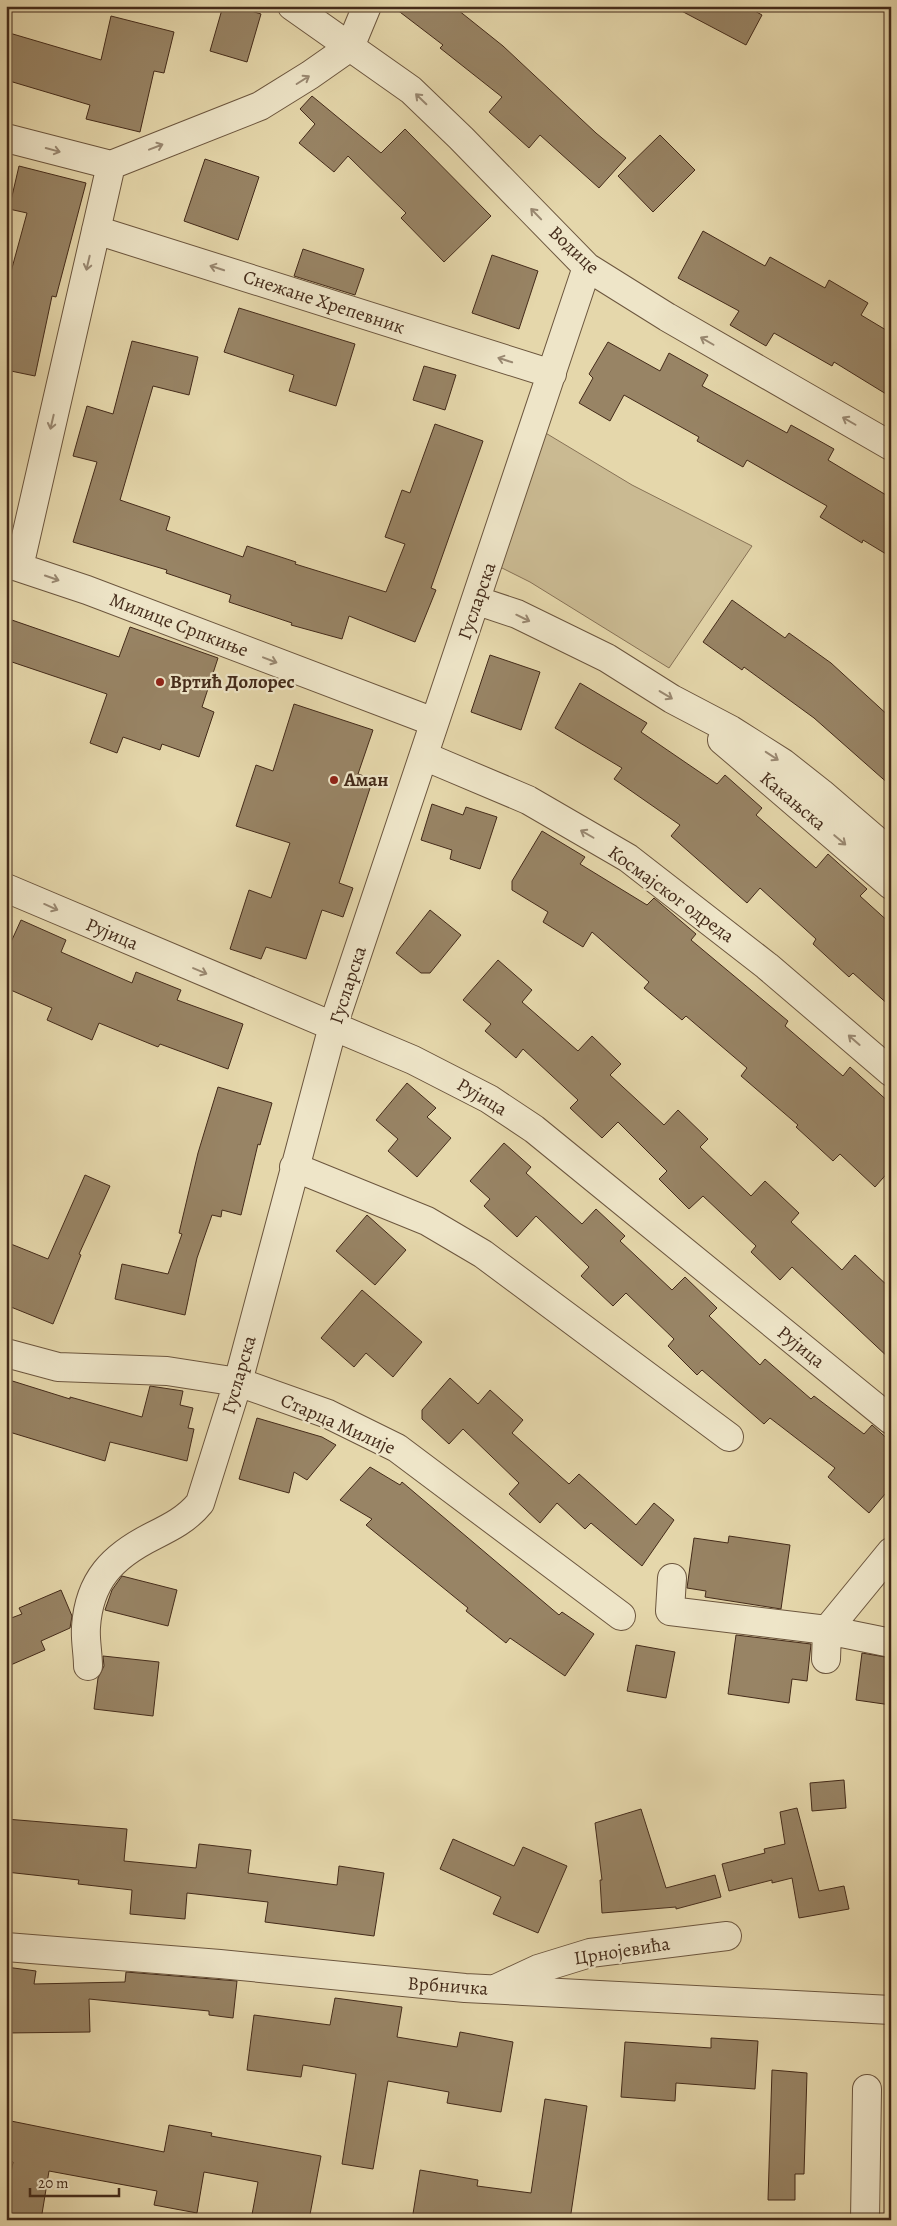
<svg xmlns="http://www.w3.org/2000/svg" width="897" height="2226" font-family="Alegreya,serif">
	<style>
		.green { fill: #caba92; stroke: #877256 }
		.building { fill: #988465; stroke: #442b1a }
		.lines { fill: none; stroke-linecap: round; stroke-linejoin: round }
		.minor-casing { stroke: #6c563e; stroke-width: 30 }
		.minor { stroke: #eee5c8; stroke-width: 28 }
		.oneway { stroke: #998871 }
		.poi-dot { fill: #8f2418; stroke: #eee5c8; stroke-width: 2 }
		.labels { text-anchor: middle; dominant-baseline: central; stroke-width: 4.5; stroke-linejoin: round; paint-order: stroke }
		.street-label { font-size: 19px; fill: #442b1a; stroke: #eee5c8 }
		.poi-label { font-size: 19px; font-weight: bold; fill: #442b1a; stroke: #eee5c8; text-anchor: start }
	</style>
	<rect width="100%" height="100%" fill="#e5d7ab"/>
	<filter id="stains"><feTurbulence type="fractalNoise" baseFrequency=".004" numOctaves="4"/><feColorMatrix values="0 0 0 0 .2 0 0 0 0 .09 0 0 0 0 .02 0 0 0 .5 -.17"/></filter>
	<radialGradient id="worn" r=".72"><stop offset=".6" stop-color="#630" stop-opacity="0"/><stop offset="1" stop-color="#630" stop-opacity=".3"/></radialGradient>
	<path class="green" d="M534,426L632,485L752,546L669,668L530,582L490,562Z"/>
	<path class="building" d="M223,6H235L261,14L247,62L210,51Z
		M392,6H453L503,46L596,133L626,158L599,188L540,135L529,148L489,112L502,97L440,48L443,45Z
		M672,6H746L762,15L746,45Z
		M111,16L174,32L164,73L154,71L140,132L86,119L90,105L6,80V32L101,60Z
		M312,96L381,153L405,129L491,216L444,262L401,218L406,213L348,156L334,172L299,143L315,124L300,109Z
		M660,135L695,170L653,212L618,176Z
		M205,159L259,177L238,240L184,221Z
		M19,166L86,183L56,297L52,296L35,376L6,370V290L27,213L9,209Z
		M703,231L765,266L770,257L825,288L829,280L868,303L861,315L891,333V397L834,362L832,366L774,333L766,346L730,325L739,311L678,278Z
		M303,249L364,269L355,295L294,276Z
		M492,255L538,271L519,329L472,313Z
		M239,308L355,344L336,406L289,391L294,375L224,352Z
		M132,341L198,357L189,395L153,386L120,500L170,517L166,530L243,557L247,546L296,562L295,564L386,592L405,544L385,537L402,490L410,493L435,424L483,441L431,588L436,590L415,642L349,616L342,639L291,625L292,623L229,602L231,595L166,573L167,570L73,542L97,462L73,456L87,406L113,414Z
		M608,342L660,371L669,353L708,375L702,386L787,433L791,425L834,449L828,460L891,498V557L863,540L862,543L820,517L827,506L747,460L743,467L697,441L699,437L624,395L610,421L579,403L593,378L589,374Z
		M424,366L456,375L445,410L413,400Z
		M732,600L785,638L789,633L831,663L891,718V786L814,718L744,667L742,670L703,642Z
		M6,618L119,657L130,627L218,658L202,707L214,712L199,757L162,744L160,750L123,737L117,753L90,743L107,694L6,660Z
		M490,655L540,672L521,730L471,712Z
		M580,683L647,723L641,732L717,784L725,775L762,808L756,815L816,868L828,854L867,889L860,896L891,924V1007L853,973L849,977L813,944L816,939L760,888L747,903L671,836L680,825L614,779L622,768L555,728Z
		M294,704L373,730L358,774L373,779L339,883L353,888L343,917L322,910L306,959L266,947L261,959L230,949L249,890L271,898L290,843L236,826L256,765L273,771Z
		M432,804L463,815L466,807L497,817L480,869L450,859L452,850L421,840Z
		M542,831L585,857L580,864L647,905L654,898L696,934L691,940L788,1021L785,1026L843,1076L850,1067L891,1104V1169L875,1187L840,1154L833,1161L796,1127L798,1125L741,1076L747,1068L686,1016L682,1020L644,988L649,982L592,932L583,947L543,922L548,912L512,890V881Z
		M430,910L461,935L430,973H421L396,953Z
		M21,920L66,940L61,952L132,983L136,972L181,990L177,1000L243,1024L228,1069L160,1044L158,1047L99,1023L92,1040L47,1020L52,1008L6,988V953Z
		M498,960L532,990L522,1002L578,1051L592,1036L621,1064L610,1075L664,1125L678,1110L708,1139L700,1147L751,1196L765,1181L799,1213L791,1222L842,1270L855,1255L891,1289V1360L792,1267L780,1280L751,1252L756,1246L703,1196L689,1209L659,1179L667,1171L618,1122L602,1138L570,1108L578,1100L523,1049L516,1058L485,1031L491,1024L463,1000Z
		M407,1083L436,1108L427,1117L451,1138L417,1177L388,1151L398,1139L376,1120Z
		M218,1087L272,1103L260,1145L258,1144L241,1215L222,1210L221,1217L212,1215L197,1258L185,1315L115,1299L122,1264L168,1274L182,1234L179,1233L198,1153Z
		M504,1143L531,1167L526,1173L582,1224L596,1209L625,1236L620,1241L672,1290L685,1277L717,1308L709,1316L760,1365L765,1359L811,1399L814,1396L864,1434L872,1425L891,1442V1487L869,1513L828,1477L835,1468L770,1418L764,1424L702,1370L697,1375L668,1346L674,1339L626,1293L613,1306L581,1276L589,1267L536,1216L517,1237L484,1206L490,1199L470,1181Z
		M85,1175L110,1186L79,1254L81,1255L53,1324L6,1305V1242L48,1259Z
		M367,1215L406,1250L375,1285L336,1251Z
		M362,1290L422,1342L393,1377L366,1353L354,1367L321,1338Z
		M450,1378L478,1404L490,1390L523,1420L512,1433L569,1484L579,1474L636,1525L654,1503L674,1520L642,1566L591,1523L585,1529L557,1503L540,1523L509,1494L519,1483L463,1429L449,1444L422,1419V1410Z
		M6,1379L70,1399V1397L142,1417L150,1386L183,1391L180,1405L193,1408L188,1428L194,1429L187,1461L110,1442L105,1461L6,1431Z
		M257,1418L322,1437L336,1445L307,1480L294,1472L289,1493L239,1479Z
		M370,1467L400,1485L402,1482L559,1615L562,1612L594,1634L565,1676L510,1638L506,1643L466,1611L468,1608L366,1525L372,1519L340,1500Z
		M729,1536L790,1545L781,1609L705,1597L706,1591L687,1588L694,1538L728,1543Z
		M122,1576L177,1590L168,1626L105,1610L112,1590Z
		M61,1590L72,1616L70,1628L41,1641L45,1650L6,1667V1620L22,1614L19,1608Z
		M736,1635L811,1644L807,1681L792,1679L789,1703L728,1694Z
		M636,1645L675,1652L666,1698L627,1691Z
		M862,1653L891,1658V1705L856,1700Z
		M103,1656L159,1662L153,1716L94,1709L98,1678L104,1666Z
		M844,1780L846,1808L812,1811L810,1783Z
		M797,1808L819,1891L844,1886L849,1909L799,1918L792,1878L772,1883V1880L729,1891L722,1864L765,1853L764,1849L785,1844L780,1812Z
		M641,1809L666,1888L715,1875L721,1897L676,1909V1907L602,1913L600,1880H602L595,1823Z
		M6,1819L127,1829L124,1861L196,1868L199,1844L251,1850L248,1873L337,1885L339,1866L384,1873L374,1936L265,1922L268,1902L187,1893L185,1919L130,1914L132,1890L78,1884L79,1880L6,1872Z
		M453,1839L514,1866L523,1847L567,1866L538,1933L493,1914L501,1897L440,1869Z
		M6,1967L36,1971L34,1984L125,1982L126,1972L237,1981L233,2018L209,2015V2011L89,1999L90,2032L6,2033Z
		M335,1998L402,2007L397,2037L457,2047L460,2032L513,2042L501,2112L447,2103L449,2092L388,2081L373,2169L342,2164L356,2074L303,2065L301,2077L247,2070L254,2015L330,2025Z
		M711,2038L758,2041L755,2089L676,2083L675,2101L621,2097L625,2042L711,2048Z
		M772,2070L807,2073L804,2174H795V2200H768Z
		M545,2099L587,2106L570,2220H412L420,2170L478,2180L477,2186L531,2193Z
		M6,2120L164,2152L169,2125L212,2133L211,2136L321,2156L309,2220H251L258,2182L204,2172L197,2213L154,2205L157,2191L49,2171L41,2220H6V2199L13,2162L6,2160Z"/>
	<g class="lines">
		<defs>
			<path id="minor" d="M292,6L411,90L461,138L587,267L667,317L891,446
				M6,138L111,165L260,106L310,75L350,47L367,6
				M96,230L552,374
				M6,563L87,590L434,722
				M19,567L111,165
				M478,601L517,614L607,658L672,699L731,730L783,763L821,793L891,853
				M722,740L891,885
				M424,756L528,800L628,858L767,966L891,1072
				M6,888L413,1060L489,1099L534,1129L891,1420
				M294,1167L427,1221L483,1254L729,1437
				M6,1353L58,1367L167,1371L238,1382L328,1414L397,1448L621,1616
				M672,1578L670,1611L827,1630L891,1643
				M827,1630L891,1552
				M826,1659L827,1630
				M88,1666C88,1653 85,1640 86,1627C89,1580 113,1556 153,1536C171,1527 187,1519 200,1503L238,1382L333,1026L587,267
				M6,1947L220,1964L465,1988L891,2010
				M495,1989L538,1969L590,1953L727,1936
				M865,2220L867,2089"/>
		</defs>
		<use href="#minor" class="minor-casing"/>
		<use href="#minor" class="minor"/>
	</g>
	<defs><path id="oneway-shaft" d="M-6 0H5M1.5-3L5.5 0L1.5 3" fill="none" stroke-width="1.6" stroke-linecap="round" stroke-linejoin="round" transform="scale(1.25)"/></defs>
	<g class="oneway">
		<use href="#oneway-shaft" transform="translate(303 80) rotate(-32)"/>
		<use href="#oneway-shaft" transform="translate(421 99) rotate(-136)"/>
		<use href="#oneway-shaft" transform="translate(156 147) rotate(-21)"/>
		<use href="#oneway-shaft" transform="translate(53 150) rotate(15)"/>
		<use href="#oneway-shaft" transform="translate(536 214) rotate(-134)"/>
		<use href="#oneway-shaft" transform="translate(88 263) rotate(103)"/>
		<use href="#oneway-shaft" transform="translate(217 268) rotate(-162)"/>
		<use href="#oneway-shaft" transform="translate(707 341) rotate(-150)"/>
		<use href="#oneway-shaft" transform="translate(505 360) rotate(-162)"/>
		<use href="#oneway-shaft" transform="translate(849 421) rotate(-150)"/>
		<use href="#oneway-shaft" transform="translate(52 422) rotate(103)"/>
		<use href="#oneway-shaft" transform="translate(52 578) rotate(19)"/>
		<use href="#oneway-shaft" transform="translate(523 618) rotate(26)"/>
		<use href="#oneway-shaft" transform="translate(270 660) rotate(21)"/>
		<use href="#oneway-shaft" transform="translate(666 695) rotate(31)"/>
		<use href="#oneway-shaft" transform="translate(772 756) rotate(33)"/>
		<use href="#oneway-shaft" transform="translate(587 834) rotate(-150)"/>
		<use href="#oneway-shaft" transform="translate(840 840) rotate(40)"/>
		<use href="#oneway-shaft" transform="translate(51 907) rotate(24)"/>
		<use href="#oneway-shaft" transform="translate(200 971) rotate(23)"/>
		<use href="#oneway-shaft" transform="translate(854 1040) rotate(-139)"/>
	</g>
	<g class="poi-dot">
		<circle cx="160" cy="682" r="5"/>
		<circle cx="334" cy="780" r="5"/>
	</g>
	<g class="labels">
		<g class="street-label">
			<text transform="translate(574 250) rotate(43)">Водице</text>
			<text transform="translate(324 302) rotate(18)">Снежане Хрепевник</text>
			<text transform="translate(477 601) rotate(-71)">Гусларска</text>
			<text transform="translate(179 625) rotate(21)">Милице Српкиње</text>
			<text transform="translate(793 801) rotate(40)">Какањска</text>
			<text transform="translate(671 894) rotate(36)">Космајског одреда</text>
			<text transform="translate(112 934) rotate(23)">Рујица</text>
			<text transform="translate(348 985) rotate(-72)">Гусларска</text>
			<text transform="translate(482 1097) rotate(31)">Рујица</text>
			<text transform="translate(801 1347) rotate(39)">Рујица</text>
			<text transform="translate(239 1375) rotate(-74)">Гусларска</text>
			<text transform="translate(338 1424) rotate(24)">Старца Милије</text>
			<text transform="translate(622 1951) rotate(-9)">Црнојевића</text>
			<text transform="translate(448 1986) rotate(4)">Врбничка</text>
		</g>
		<g class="poi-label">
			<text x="170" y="682">Вртић Долорес</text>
			<text x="344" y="780">Аман</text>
		</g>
	</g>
	<rect width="897" height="2226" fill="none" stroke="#e5d7ab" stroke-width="25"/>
	<rect x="8" y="8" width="882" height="2211" fill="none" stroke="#442b1a" stroke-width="2.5"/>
	<rect x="12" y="12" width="872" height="2201" fill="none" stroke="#442b1a"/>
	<path d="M30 2188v8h89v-8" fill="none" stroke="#442b1a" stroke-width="2.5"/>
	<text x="38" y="2188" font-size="15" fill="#442b1a" stroke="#eee5c8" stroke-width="4" paint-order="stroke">20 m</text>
	<rect width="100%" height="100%" filter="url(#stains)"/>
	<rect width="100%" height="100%" fill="url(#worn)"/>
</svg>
